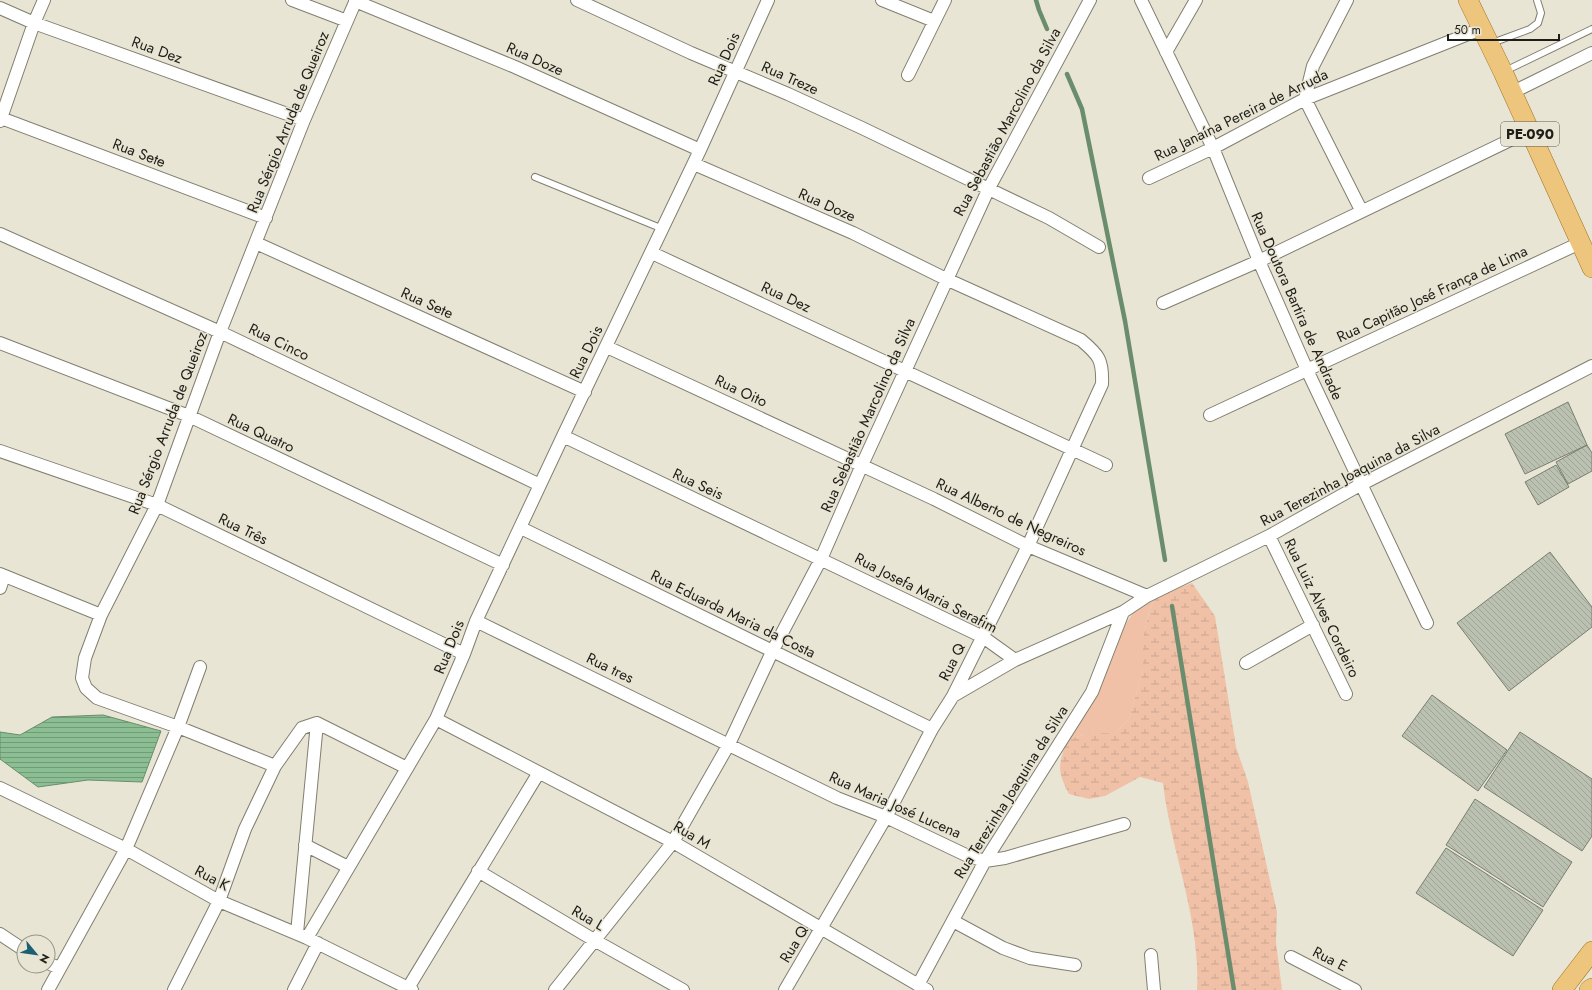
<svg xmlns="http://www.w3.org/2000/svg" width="1592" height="990" font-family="Jost,sans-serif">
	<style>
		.grass { fill: #f0c1a7 }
		.wetland { fill: url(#wetland-marsh) }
		.water { fill: url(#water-rules); stroke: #6a8e6d }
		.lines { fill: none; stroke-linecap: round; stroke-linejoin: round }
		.stream { stroke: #6a8e6d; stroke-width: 4.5 }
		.building { fill: url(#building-back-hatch); stroke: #797f70 }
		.lane-casing { stroke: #817f70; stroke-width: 8 }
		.street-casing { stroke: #817f70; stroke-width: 14 }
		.primary-casing { stroke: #9e7120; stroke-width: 20 }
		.lane { stroke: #fff; stroke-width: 6 }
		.street { stroke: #fff; stroke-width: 12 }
		.primary { stroke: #eec57c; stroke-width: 19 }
		.labels { text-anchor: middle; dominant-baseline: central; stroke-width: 3; stroke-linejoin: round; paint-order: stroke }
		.shield { fill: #e8e5d4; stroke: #5b5950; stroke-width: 1 }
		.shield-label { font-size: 14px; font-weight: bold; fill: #1e1d17 }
		.street-label { font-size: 15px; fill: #1e1d17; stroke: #e8e5d4 }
	</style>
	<defs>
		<pattern id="wetland-marsh" width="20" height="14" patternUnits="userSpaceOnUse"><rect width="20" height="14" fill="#f0c1a7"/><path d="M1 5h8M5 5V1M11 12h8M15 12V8" fill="none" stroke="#cda58f"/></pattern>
		<pattern id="water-rules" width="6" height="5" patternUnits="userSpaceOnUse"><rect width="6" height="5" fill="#8bbe92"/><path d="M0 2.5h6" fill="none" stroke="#719a76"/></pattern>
		<pattern id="building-back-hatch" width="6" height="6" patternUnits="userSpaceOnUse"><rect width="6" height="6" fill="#bbc1b1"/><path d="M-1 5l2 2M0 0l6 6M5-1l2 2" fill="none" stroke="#a0a598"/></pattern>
	</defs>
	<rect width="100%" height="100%" fill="#e8e5d4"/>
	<path class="grass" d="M1156,596L1149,611L1143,638V670L1129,719L1116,733H1089L1067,740L1122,629L1136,609Z"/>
	<path class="wetland" d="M1192,583L1215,616L1236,747L1248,782L1277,912L1276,942L1282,990H1197C1201,920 1171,852 1163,783L1140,777L1105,796L1089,799L1069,794C1056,769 1059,765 1067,740L1089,733H1116L1129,719L1143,670V638L1149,611L1156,596Z"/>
	<path class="water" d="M103,715L161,731L142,782L88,780L38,787L0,759V732L20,735L52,717Z"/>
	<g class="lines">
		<path class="stream" d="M1036,0L1039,10L1047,29
			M1067,74L1082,109L1125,321L1165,560
			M1172,606L1234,990"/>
	</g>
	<path class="building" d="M1568,402L1587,445L1525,474L1505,434Z
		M1587,445L1592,453V471L1568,484L1556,462Z
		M1556,465L1569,487L1538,505L1525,482Z
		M1550,552L1592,607V627L1509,691L1457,623Z
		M1432,695L1507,750L1478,791L1402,736Z
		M1520,732L1592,779V836L1582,851L1484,787Z
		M1475,799L1572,862L1543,907L1446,845Z
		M1446,848L1543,910L1513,956L1416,893Z"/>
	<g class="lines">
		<defs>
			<path id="lane" d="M1492,43L1530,29L1538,23L1541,13L1537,0
				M1505,71L1592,29
				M535,177L663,229"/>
			<path id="street" d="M292,0L347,21
				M577,0L691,53L788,94L862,128L1049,218L1099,247
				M882,0L934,21
				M1141,0L1213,148L1259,261L1307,370L1427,623
				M1347,0L1313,66L1305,99L1361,210
				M355,1L515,67L700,150
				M0,8L34,23L304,120
				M1166,52L1196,0
				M908,75L945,0
				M1511,93L1592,53
				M1,118L266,218
				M0,121L34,23L44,0
				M694,164L853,233L946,279L1081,340C1099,355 1103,360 1102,384L1028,546L953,696L932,729L886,817L785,990
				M1149,178L1213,148L1305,99L1481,29
				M0,234L220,332L540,485
				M256,243L585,392
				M652,253L1106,465
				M1163,303L1259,261L1529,131
				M0,343L189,416L503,565
				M607,347L934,499L1028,546L1147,596
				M1210,415L1580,243
				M563,436L983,637L1015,660
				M0,451L157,505L464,654
				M521,528L932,729
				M1269,536L1346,694
				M0,574L101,615
				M0,588L4,576
				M476,621L837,798L886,817L968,856L985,861L1005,858L1124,824
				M1246,663L1313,625
				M953,696L1015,660L1123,612L1147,596L1269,536L1360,485L1592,366
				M436,719L673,842L927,990
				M275,766L178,727L97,698L86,688L82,678L85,658L101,615L157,505L220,332L304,120L356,0
				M0,788L126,849L219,901L307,938L412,990
				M305,845L348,867
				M478,871L594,940L683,990
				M953,921L1003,948L1030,958L1075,965
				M297,933L317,723
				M0,934L24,950
				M307,938L436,719L464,654L476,621L563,436L700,150L768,0
				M1151,955L1154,990
				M1291,957L1355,990
				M48,963L59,968
				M918,985L985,861L1092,692L1123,612
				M408,988L538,774
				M48,990L126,849L178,727L200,667
				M174,990L219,901L245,829L275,766L302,728L317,723L407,768
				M294,990L318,943
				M555,990L673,842L729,744L772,652L821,559L862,465L989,188L1090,0"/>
			<path id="primary" d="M1468,0L1503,72L1592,268
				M1562,990L1592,951
				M1589,990L1592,988"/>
		</defs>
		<use href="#lane" class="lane-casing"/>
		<use href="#street" class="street-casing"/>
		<use href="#primary" class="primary-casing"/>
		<use href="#lane" class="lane"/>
		<use href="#street" class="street"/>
		<use href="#primary" class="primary"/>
	</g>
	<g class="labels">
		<rect class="shield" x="1501" y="122" width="58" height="24" rx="3"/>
		<g class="shield-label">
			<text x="1530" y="134">PE-090</text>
		</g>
		<g class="street-label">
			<text transform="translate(157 50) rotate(20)">Rua Dez</text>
			<text transform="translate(535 59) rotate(24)">Rua Doze</text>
			<text transform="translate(724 59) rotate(-66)">Rua Dois</text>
			<text transform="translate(790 78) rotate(24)">Rua Treze</text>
			<text transform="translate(1241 115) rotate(-26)">Rua Janaína Pereira de Arruda</text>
			<text transform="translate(288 122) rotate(-68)">Rua Sérgio Arruda de Queiroz</text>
			<text transform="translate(1007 122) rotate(-62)">Rua Sebastião Marcolino da Silva</text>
			<text transform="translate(139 153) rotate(21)">Rua Sete</text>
			<text transform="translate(827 205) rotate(24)">Rua Doze</text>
			<text transform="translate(1432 294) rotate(-25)">Rua Capitão José França de Lima</text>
			<text transform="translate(786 297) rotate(25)">Rua Dez</text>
			<text transform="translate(427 303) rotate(24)">Rua Sete</text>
			<text transform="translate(1297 306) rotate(66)">Rua Doutora Bartira de Andrade</text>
			<text transform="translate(279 342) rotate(26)">Rua Cinco</text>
			<text transform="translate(586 352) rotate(-64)">Rua Dois</text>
			<text transform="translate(741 391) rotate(25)">Rua Oito</text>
			<text transform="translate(868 415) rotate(-66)">Rua Sebastião Marcolino da Silva</text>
			<text transform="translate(168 423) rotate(-69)">Rua Sérgio Arruda de Queiroz</text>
			<text transform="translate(261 433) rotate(25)">Rua Quatro</text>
			<text transform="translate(1350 475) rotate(-28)">Rua Terezinha Joaquina da Silva</text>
			<text transform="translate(698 484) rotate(25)">Rua Seis</text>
			<text transform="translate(1011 517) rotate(25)">Rua Alberto de Negreiros</text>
			<text transform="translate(243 529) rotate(26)">Rua Três</text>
			<text transform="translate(926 593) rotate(27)">Rua Josefa Maria Serafim</text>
			<text transform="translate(1322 608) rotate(64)">Rua Luiz Alves Cordeiro</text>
			<text transform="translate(733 614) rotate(26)">Rua Eduarda Maria da Costa</text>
			<text transform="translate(449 647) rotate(-68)">Rua Dois</text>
			<text transform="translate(952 662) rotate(-63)">Rua Q</text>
			<text transform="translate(610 668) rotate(26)">Rua tres</text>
			<text transform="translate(1011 792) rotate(-58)">Rua Terezinha Joaquina da Silva</text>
			<text transform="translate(895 805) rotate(24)">Rua Maria José Lucena</text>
			<text transform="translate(692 835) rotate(30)">Rua M</text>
			<text transform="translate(212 878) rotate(28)">Rua K</text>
			<text transform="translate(588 918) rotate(30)">Rua L</text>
			<text transform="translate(794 944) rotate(-59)">Rua Q</text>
			<text transform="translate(1330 959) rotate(27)">Rua E</text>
		</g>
	</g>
	<g transform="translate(36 954) rotate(119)"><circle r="19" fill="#e8e5d4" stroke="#979588"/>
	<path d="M0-3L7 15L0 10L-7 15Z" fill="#1c5f73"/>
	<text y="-6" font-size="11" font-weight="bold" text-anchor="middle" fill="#1e1d17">N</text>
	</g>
	<path d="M1448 34v6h111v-6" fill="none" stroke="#1e1d17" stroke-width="2"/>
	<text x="1454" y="34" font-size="12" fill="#1e1d17" stroke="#e8e5d4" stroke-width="3" paint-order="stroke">50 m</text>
</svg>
